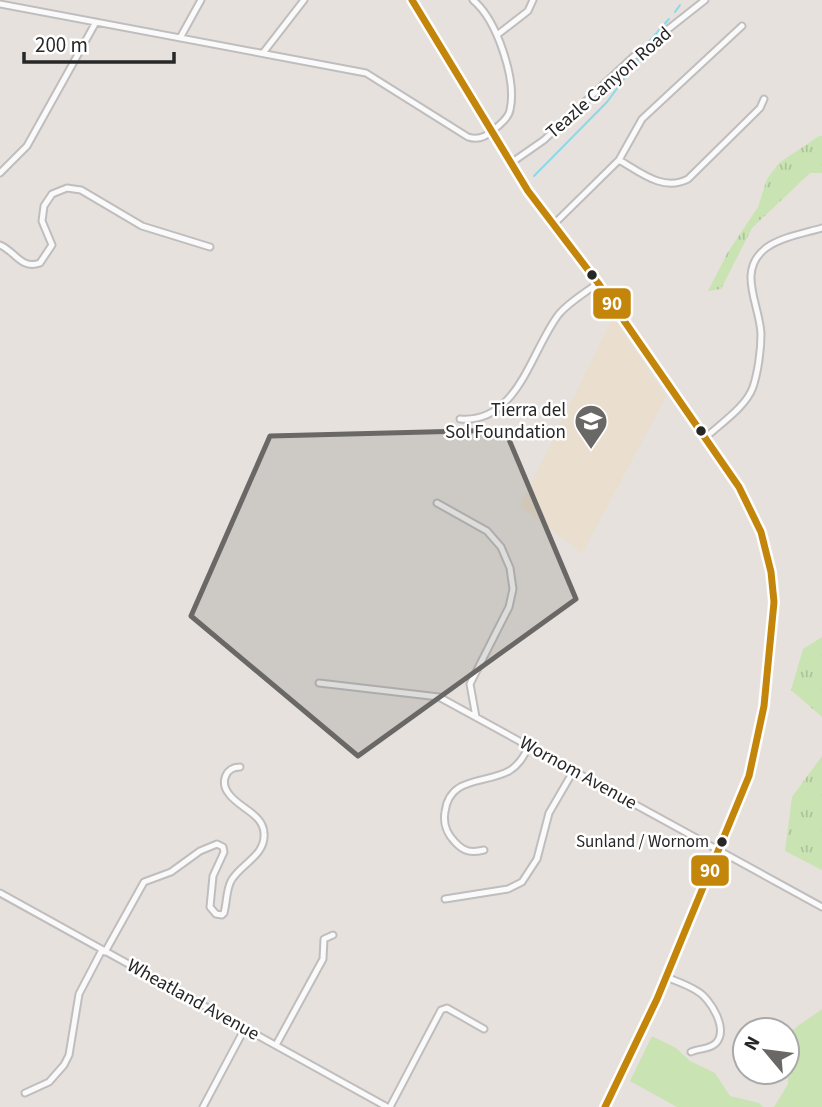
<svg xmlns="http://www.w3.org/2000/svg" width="822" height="1107" font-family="'Source Sans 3',sans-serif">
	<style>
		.education { fill: #eadfcf }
		.grass { fill: url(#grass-tufts) }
		.park { fill: #c9e3b3 }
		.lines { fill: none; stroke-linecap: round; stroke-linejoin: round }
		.stream { stroke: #8bd9ec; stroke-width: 2 }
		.street-casing { stroke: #bfbdbe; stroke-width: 9 }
		.primary-casing { stroke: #bfbdbb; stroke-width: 11 }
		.street { stroke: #fbfafa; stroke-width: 5 }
		.primary { stroke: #e6dfd0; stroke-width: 8 }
		.bus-1-casing { stroke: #fff; stroke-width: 12 }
		.bus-1 { stroke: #c3860a; stroke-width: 7 }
		.marked { fill: #6a6866; fill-opacity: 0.2; stroke: #6a6866; stroke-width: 5; stroke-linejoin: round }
		.bus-dot { fill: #272727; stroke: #fff; stroke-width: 2.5 }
		.labels { text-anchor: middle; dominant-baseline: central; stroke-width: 5; stroke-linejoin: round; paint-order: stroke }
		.bus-label { font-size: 17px; fill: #272727; stroke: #fff; text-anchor: end }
		.street-label { font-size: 19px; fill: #272727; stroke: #fff }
		.poi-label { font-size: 19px; fill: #272727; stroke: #fff; text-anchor: end }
		.line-badge { stroke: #fff; stroke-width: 2.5 }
		.badge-label { font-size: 19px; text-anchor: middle; font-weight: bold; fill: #fff }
	</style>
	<defs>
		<pattern id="grass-tufts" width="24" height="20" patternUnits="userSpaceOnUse" patternTransform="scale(1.75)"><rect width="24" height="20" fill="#c9e3b3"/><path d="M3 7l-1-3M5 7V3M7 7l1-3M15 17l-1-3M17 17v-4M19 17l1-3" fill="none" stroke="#adc39a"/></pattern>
	</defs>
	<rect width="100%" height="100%" fill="#e6e1dc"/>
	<path class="education" d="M613,317L666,397L582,553L520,506Z"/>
	<path class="grass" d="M819,136H822V173H810L752,228L721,289L708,291L728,252L758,207L767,179L779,163Z
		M822,637V717L791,690L803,649Z
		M822,756V870L785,851L792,797Z"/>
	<path class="park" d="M822,1009V1107H774L788,1084L789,1035C796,1025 812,1017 822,1009Z
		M652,1036L676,1048L690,1061L715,1073L730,1096L759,1103L763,1107H677L630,1081Z"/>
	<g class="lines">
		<path class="stream" d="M675,12L680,5
			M647,44L669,19
			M534,176L607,102L641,56"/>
		<defs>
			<path id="street" d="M0,4L366,73L468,137C477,140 486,137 493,130C499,126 509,117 510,110C517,80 497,20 473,0
				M497,35L528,11L533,0
				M180,38L201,0
				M263,53L304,0
				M619,160C640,172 663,192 688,179L760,108L764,99
				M511,163L544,140L634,56L654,47L667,30L705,0
				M0,173L27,146L96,22
				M553,225L619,160L642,119L742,26
				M0,245C15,251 21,270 40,263L52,245L42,221L44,206L52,194L67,188L81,190L142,226L210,247
				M460,419C518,424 531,350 559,314C569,302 585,293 598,283
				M705,438C720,424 746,407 753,387C758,372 761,350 761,334C760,305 736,271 766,248C781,237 805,233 822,228
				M437,503L487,531L501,547L510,568L513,589L509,607L470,684L476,717
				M319,683L439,697L822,907
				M484,850C471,853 464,852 455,842C447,834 443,823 445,812C449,776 486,784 509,771C519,765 524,756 529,746
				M0,893L387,1107
				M445,899L508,889L522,882L537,859L549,813L574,770
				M105,952L144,882L171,872L200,851L217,844L223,847L224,852L213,876L210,907L216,914L222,915L224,913C227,902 226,891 231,881C240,864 266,856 264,833C263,814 239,808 229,794C220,783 225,767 240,767
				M666,977C676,981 688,985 697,991C710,998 729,1029 716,1043C709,1050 699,1048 691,1052
				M276,1045L323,959L324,939L333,935
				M25,1093L49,1082L64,1065L69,1055L79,994L102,950
				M203,1107L245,1028
				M390,1107L441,1010L447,1008L484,1029"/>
			<path id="primary" d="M412,0L528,191L598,283L739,487L761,532L771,572L774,602L764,706L749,776L657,999L605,1107"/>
		</defs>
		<use href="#street" class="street-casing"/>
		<use href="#primary" class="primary-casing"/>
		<use href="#street" class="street"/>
		<use href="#primary" class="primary"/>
		<defs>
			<path id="bus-1" d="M412,0L528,191L598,283L739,487L761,532L771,572L774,602L764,706L749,776L657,999L605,1107"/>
		</defs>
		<use href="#bus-1" class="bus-1-casing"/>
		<use href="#bus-1" class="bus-1"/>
	</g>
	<path class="marked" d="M505,430L576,599L358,756L191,616L270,436Z"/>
	<defs>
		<symbol id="school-pin" viewBox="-11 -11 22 30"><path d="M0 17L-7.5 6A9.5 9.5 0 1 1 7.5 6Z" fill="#6a6866" stroke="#fff"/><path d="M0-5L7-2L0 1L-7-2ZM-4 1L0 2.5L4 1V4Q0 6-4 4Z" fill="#fff"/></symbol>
	</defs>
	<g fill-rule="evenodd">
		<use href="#school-pin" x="572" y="402" width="38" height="52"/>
	</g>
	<g class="bus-dot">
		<circle cx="592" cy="275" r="6"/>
		<circle cx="701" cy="431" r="6"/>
		<circle cx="722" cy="842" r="6"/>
	</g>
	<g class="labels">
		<g class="bus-label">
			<text x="709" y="842">Sunland / Wornom</text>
		</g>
		<g class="street-label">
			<text transform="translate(609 83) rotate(-41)">Teazle Canyon Road</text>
			<text transform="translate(578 773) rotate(29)">Wornom Avenue</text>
			<text transform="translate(193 1000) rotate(29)">Wheatland Avenue</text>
		</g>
		<g class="poi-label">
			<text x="566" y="410">Tierra del<tspan x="566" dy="22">Sol Foundation</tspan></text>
		</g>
	</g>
	<g class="line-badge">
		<rect x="592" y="287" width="40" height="33" rx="7" fill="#c3860a"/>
		<rect x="690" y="854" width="40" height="33" rx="7" fill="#c3860a"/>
	</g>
	<g class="badge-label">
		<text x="612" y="310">90</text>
		<text x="710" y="877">90</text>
	</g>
	<g transform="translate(766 1051) rotate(299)"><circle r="33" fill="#ffffff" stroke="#a9a9a9" stroke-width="2"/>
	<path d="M0-5L12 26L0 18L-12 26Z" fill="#6a6866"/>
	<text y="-10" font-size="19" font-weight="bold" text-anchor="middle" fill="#272727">N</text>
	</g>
	<path d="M24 52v10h150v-10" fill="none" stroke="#272727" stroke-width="3.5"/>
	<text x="35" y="52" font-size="21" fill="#272727" stroke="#ffffff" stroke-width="5" paint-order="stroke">200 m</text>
</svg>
